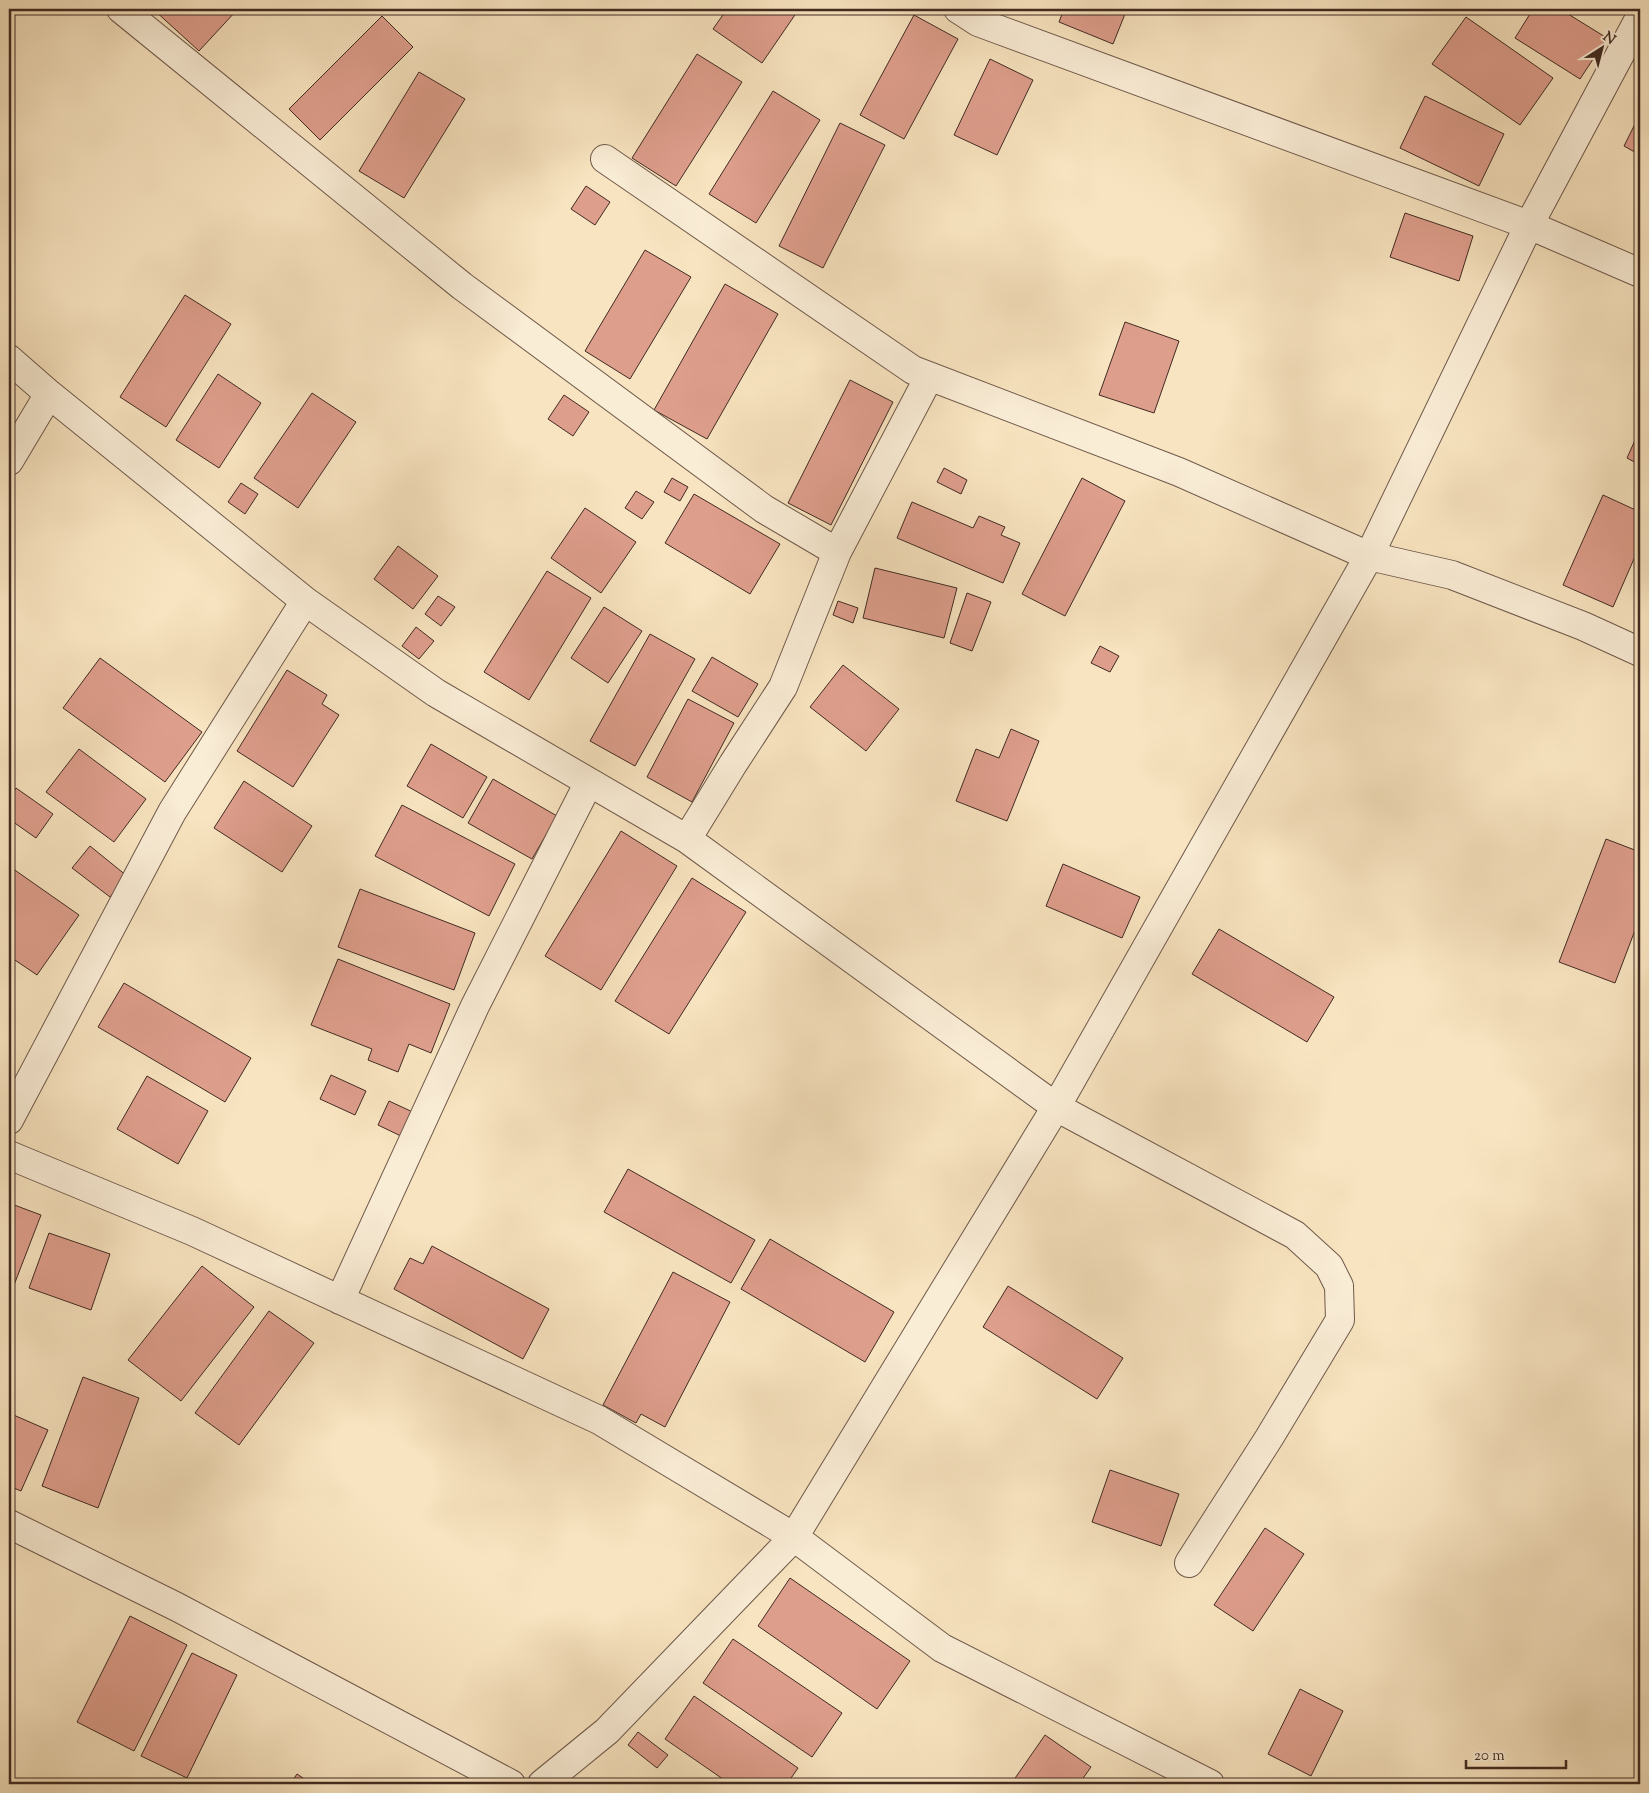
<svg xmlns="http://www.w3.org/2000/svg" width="1649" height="1793" font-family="'Sorts Mill Goudy',serif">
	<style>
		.building { fill: #de9e8c; stroke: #412b22 }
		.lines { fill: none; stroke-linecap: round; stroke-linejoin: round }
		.minor-casing { stroke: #6f594a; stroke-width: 30 }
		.minor { stroke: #faedd6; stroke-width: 28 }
	</style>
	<rect width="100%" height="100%" fill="#f8e4c0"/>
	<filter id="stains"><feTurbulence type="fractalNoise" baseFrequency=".004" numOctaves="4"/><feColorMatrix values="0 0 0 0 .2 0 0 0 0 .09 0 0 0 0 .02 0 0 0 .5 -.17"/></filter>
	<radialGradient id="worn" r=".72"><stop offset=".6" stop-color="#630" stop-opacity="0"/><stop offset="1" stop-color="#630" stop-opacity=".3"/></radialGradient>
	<path class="building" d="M153,9H234L236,11L199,51Z
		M727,9H799L762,63L713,29Z
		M1064,9H1127L1113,44L1059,22Z
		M1533,9H1560L1607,38L1580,79L1515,38Z
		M914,15L958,39L904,139L860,115Z
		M382,16L413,47L320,140L289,109Z
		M1466,17L1553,78L1520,125L1432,64Z
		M697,54L742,82L676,186L632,158Z
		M990,59L1033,80L997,155L954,135Z
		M419,72L465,99L404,198L359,171Z
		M773,91L820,120L756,223L709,194Z
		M1425,96L1504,134L1479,186L1400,148Z
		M1640,114V155L1624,146Z
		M840,123L885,145L823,268L779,246Z
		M586,186L610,202L595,225L571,209Z
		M1405,213L1473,236L1459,281L1390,257Z
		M645,250L691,277L630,379L585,351Z
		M725,284L778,314L707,439L654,410Z
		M185,295L231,324L166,427L120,397Z
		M1125,322L1179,341L1154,413L1099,395Z
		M218,374L261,403L219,468L176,440Z
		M850,380L893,402L831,525L788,503Z
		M312,393L356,422L298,508L254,478Z
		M564,395L589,412L573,436L548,419Z
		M1640,429V465L1627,458Z
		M944,468L967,480L961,494L937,482Z
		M672,478L688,487L680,501L664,492Z
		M1082,478L1125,501L1065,616L1022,594Z
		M241,483L258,494L245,514L228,502Z
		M636,491L654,502L642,519L625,508Z
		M694,494L780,544L750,594L665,543Z
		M1603,495L1640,512V545L1613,607L1563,585Z
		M912,502L973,528L979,516L1005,527L1001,535L1020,543L1003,583L897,538Z
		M585,508L636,542L601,593L551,558Z
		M398,546L438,576L413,609L374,579Z
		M875,568L957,588L944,638L863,618Z
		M547,571L591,598L529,700L484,672Z
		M967,593L991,602L972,651L950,643Z
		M438,596L455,607L441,626L425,614Z
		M838,601L858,608L853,623L833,615Z
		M604,607L642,631L608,683L571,658Z
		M416,627L434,641L419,659L402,646Z
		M650,634L695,659L635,766L590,741Z
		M1100,646L1119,656L1110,672L1091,663Z
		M712,657L758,684L738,717L692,691Z
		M100,658L202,732L165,782L63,708Z
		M843,665L899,709L866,751L810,707Z
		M287,670L327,695L322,704L339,715L293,787L237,751Z
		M688,699L734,723L692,802L647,777Z
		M1011,729L1039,741L1007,821L956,801L976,749L999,758Z
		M431,744L487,777L463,818L407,786Z
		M79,749L146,799L114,842L46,792Z
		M493,779L557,816L532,859L468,823Z
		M244,781L312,826L282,872L214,828Z
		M16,788L53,814L36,838L9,819V799Z
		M402,805L515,864L489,916L375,856Z
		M621,831L677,866L601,990L545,956Z
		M1606,839L1640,852V917L1615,983L1559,962Z
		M90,846L127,876L110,897L72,868Z
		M1063,864L1140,897L1122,938L1046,906Z
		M9,866L79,915L37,975L9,956Z
		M692,878L746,912L669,1034L615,1001Z
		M360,889L475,933L454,990L338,947Z
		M1219,929L1334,997L1307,1042L1192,974Z
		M338,959L450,1004L431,1053L409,1044L398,1072L368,1060L372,1049L311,1025Z
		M124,983L251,1058L225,1102L98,1027Z
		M331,1075L366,1091L355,1115L320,1099Z
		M147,1076L208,1111L178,1164L117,1129Z
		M389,1101L417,1114L405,1138L378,1125Z
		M628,1169L755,1240L731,1283L604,1212Z
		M9,1203L41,1215L9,1298Z
		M49,1233L110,1254L91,1310L29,1288Z
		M770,1239L894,1312L865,1362L741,1289Z
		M432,1246L549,1309L523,1359L394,1289L410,1258L423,1264Z
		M202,1266L254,1307L181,1401L128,1360Z
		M673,1272L730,1302L665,1427L641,1414L636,1423L603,1405Z
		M1008,1286L1123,1358L1097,1399L983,1327Z
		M269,1311L314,1343L239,1445L195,1413Z
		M83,1377L139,1398L98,1508L42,1486Z
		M9,1413L48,1430L21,1491L9,1486Z
		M1110,1470L1179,1494L1161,1546L1092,1522Z
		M1265,1528L1304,1554L1253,1631L1214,1605Z
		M790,1578L910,1661L877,1709L758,1626Z
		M130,1616L187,1645L134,1751L77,1722Z
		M733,1639L842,1713L812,1757L703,1683Z
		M192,1653L237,1675L187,1778L141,1756Z
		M1300,1689L1343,1711L1311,1776L1268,1754Z
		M694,1696L798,1768L787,1784H730L665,1739Z
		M638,1732L668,1755L657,1768L628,1745Z
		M1045,1735L1091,1767L1079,1784H1011Z
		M297,1774L312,1784H290Z"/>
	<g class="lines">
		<defs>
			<path id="minor" d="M121,9L462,286L764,509L837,552L783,687L733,764L687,839
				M958,9L978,22L1529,225L1640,273
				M605,159L913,370L1179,472L1369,556L1452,575L1583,626L1640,652
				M9,359L49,394L305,601L436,693L687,839L1056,1107L1295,1235L1329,1266L1339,1286L1340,1320L1269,1438L1189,1563
				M9,461L49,394
				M837,552L929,377
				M9,1120L172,812L305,601
				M9,1155L192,1231L599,1420L794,1537L942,1648L1210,1784
				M340,1300L475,1006L589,782
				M9,1524L177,1607L511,1784
				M542,1784L607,1731L794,1537L1056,1107L1369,556L1529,225L1640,17"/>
		</defs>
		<use href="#minor" class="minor-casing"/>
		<use href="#minor" class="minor"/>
	</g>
	<rect width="1649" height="1793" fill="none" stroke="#f8e4c0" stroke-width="30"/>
	<rect x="10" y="10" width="1629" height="1773" fill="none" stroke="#412b22" stroke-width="2.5"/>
	<rect x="15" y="15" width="1619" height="1763" fill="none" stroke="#412b22"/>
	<g transform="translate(1602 48) rotate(36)" stroke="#faedd6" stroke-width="4" paint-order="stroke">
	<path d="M0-4L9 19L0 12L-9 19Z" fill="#412b22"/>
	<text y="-8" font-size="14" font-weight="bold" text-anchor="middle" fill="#412b22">N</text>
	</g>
	<path d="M1466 1760v8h100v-8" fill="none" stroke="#412b22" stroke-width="2.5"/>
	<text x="1474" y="1760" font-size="15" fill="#412b22" stroke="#faedd6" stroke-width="4" paint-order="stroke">20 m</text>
	<rect width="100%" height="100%" filter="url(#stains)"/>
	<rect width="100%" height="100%" fill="url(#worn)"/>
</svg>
